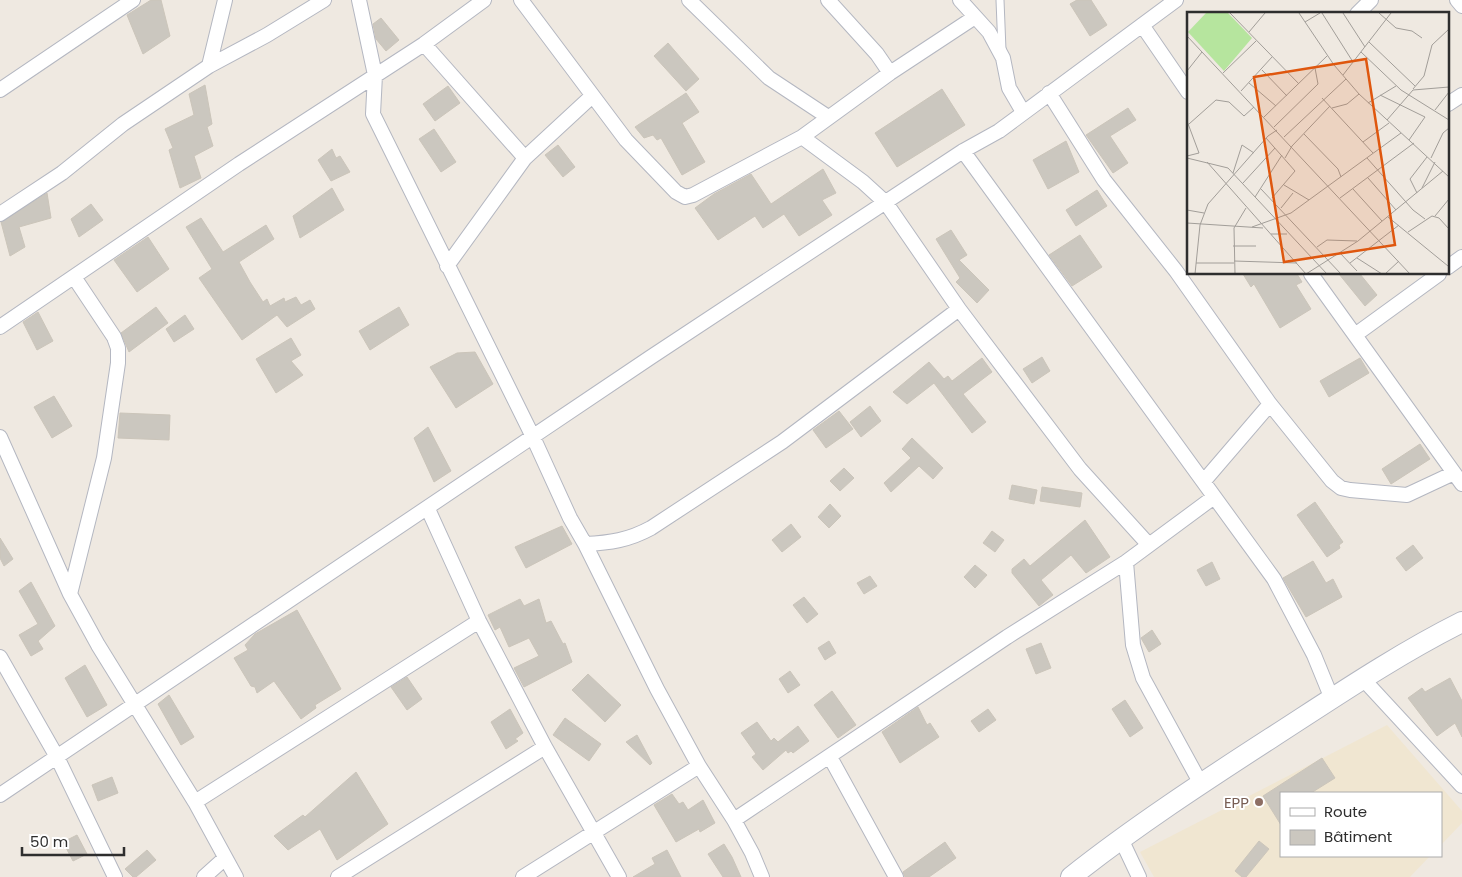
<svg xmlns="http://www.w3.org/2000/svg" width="1462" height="877" font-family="Poppins,sans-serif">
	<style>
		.education { fill: #f0e6d1 }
		.building { fill: #cbc7bf; stroke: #cbc5ba }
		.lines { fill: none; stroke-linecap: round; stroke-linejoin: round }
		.lane-casing { stroke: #b4b7c1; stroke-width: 9 }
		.street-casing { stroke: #b4b7c1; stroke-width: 16 }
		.secondary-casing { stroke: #b4b7c1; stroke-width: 22 }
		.lane { stroke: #fff; stroke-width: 7 }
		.street { stroke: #fff; stroke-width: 14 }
		.secondary { stroke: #fff; stroke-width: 20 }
		.education-dot { fill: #8d6e63; stroke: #fff; stroke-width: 2 }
		.labels { text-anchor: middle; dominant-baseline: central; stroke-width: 4; stroke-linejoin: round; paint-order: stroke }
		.education-label { font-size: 15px; fill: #785e54; stroke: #fff; text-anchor: end }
		.inset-road { fill: none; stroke: #a29e99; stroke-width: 1 }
		.view { fill: #df570e; fill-opacity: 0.15; stroke: #df570e; stroke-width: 2.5 }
		.inset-edge { fill: none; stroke: #2e2e2e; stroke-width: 2.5 }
	</style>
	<rect width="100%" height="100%" fill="#efe9e1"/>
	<path class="education" d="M1387,725L1462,811V823L1441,845V793H1281V856H1430L1410,877H1154L1140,852Z"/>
	<path class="building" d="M151,0H161L170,36L143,54L127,15Z
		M1077,0H1091L1107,25L1090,36L1070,4Z
		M381,18L399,40L386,51L376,39L373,24Z
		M668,43L699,79L686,91L654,56Z
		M205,85L212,124L207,127L213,146L194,156L201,178L180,188L169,150L173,148L165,129L194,115L189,94Z
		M448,86L460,103L435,121L423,104Z
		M942,89L965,125L897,167L875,133Z
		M686,93L699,112L682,123L705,162L682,175L661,138L657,140L653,135L644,138L635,127Z
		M1128,108L1136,120L1110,136L1128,163L1113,173L1086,135Z
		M434,129L456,162L441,172L419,139Z
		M1066,141L1079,172L1048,189L1033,160Z
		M558,145L575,167L563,177L545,155Z
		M332,149L336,158L340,156L350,172L331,181L318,160Z
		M823,169L836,193L822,200L832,215L799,236L784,214L763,228L755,216L718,240L695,208L714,194L751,174L771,204Z
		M332,188L344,210L300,238L293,216Z
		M1097,190L1107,206L1076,226L1066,210Z
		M47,193L51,218L19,227L25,247L10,256L1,222Z
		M91,204L103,220L79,237L71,219Z
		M201,218L223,252L266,225L274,239L239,262L250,282L263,302L267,299L270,306L284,298L285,302L296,297L301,305L310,300L315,309L287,327L277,315L242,340L199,278L212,269L186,227Z
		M951,230L967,255L959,260L989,290L977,303L956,282L960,278L936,239Z
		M1080,235L1102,267L1072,286L1049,255Z
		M148,237L169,269L137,292L114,260Z
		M1243,274H1297L1302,282L1296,285L1311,309L1280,328L1254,284L1251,287Z
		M1339,274H1360L1377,295L1365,306Z
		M156,307L168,323L129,352L121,333Z
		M399,307L409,325L370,350L359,331Z
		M38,312L53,341L37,350L23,322Z
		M185,315L194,329L174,342L166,329Z
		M291,338L301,355L291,361L303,375L276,393L256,359Z
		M475,352L493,384L456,408L430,367L457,353Z
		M1042,357L1050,371L1032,383L1023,369Z
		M982,358L992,372L963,394L986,422L972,433L934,383L907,404L893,392L929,362L944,379L948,376L952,381Z
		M1360,358L1369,373L1329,397L1320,381Z
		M54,396L72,426L52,438L34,407Z
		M870,406L881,421L861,437L850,422Z
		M839,411L853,429L826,448L813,430Z
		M120,413L170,415L169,440L118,438Z
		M428,427L451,471L434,482L414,438Z
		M912,438L943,468L933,479L919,466L891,492L884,483L911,458L902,449Z
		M1420,444L1430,459L1391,484L1382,469Z
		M844,468L854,478L840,491L830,481Z
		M1012,485L1037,490L1034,504L1009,499Z
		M1042,487L1082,493L1080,507L1040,501Z
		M1315,502L1343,542L1339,545L1340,548L1327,557L1297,515Z
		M830,504L841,516L829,528L818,517Z
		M1085,520L1110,557L1086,573L1071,555L1041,580L1053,595L1039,606L1012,573V569L1024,559L1030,566Z
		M791,524L801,537L782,552L772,540Z
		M562,526L572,544L526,568L515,547Z
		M992,531L1004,540L995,552L983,543Z
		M0,538L13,559L4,566L0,558Z
		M1413,545L1423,558L1406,571L1396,558Z
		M1313,561L1326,583L1333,579L1342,597L1306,617L1283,578Z
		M1212,562L1220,579L1206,586L1197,570Z
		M975,565L987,575L975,588L964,577Z
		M870,576L877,586L864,594L857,583Z
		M31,582L55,626L38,641L43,649L31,656L19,635L38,624L19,591Z
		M804,597L818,614L807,623L793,605Z
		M520,599L524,606L539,599L546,623L551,621L563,644L565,643L572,662L524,687L514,668L539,656L529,638L509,647L500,627L495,630L488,615Z
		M297,610L341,689L315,705L316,708L301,719L274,681L257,693L255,687L251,686L234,658L248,650L245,645L255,634Z
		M1152,630L1161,644L1149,652L1141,638Z
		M829,641L836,653L825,660L818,648Z
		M1041,643L1051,668L1036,674L1026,649Z
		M85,665L107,705L87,717L65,678Z
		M790,671L800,685L788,693L779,679Z
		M588,674L621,705L605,722L572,690Z
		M407,677L422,699L407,710L391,687Z
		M1450,678L1462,701V737L1455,723L1437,736L1408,698L1422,688L1425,692Z
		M832,691L856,725L838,738L814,705Z
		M169,695L194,737L181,745L158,704Z
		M1125,700L1143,728L1130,737L1112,709Z
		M918,707L927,725L930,723L939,737L900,763L882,732Z
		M510,709L523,733L515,739L518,741L506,749L491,722Z
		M988,709L996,720L979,732L971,721Z
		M565,718L601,744L589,761L553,735Z
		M757,722L771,741L774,738L778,742L798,726L809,741L793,753L791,751L788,753L786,750L763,770L752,757L756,754L741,733Z
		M637,735L652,763L650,765L626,742Z
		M1322,758L1335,778L1311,793H1281V825L1263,796Z
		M356,772L388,824L337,860L320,829L288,850L274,836L303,815L305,817Z
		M112,777L118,793L98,801L92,785Z
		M672,794L679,804L683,802L688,810L703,800L715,823L700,832L699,829L676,842L654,805Z
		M77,835L87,854L73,861L63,842Z
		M1259,841L1269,849L1246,877H1242L1235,871Z
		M945,842L956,858L929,877H905L903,872Z
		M724,844L732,857L741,877H723L708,854Z
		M147,850L156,860L136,877H133L125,869Z
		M667,850L681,877H633L655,864L652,858Z"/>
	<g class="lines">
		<defs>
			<path id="lane" d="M1000,0L1002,50"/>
			<path id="street" d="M359,0L375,75L373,114L533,437L570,518L585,544L657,689L699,766L734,820L752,853L762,877
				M521,0L626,140L676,192L685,197L693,195L802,137L890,73L975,17
				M689,0L769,78L828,117
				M828,0L877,54L890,73
				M960,0L989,32L1003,58L1009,88L1023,112
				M1457,0L1462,6
				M1357,14L1371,0
				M1142,25L1188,92
				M424,44L525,158
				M209,66L225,0
				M0,90L133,0
				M1049,93L1104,180L1176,271L1270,404L1332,481L1341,488L1350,490L1407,495L1454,473
				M1448,104L1462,95
				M802,137L863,182L886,203L959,309L1080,469L1149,545
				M963,151L1274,579L1314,655L1332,699
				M0,214L62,173L123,124L209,66L267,35L324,0
				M447,266L525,158L591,97
				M1448,267L1462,257
				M1311,274L1462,484
				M0,327L239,164L424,44L484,0
				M1355,335L1439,274
				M0,437L70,594L98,645L195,802L236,877
				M1204,481L1270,404
				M428,509L479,621L545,747L619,877
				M585,544C610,543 629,540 651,528L782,442L959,309
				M1126,562L1133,645L1143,678L1201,784
				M70,594L104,458L118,363V348L114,337L74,277
				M0,657L57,757L115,877
				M1363,679L1462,786
				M830,757L896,877
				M0,795L651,357L963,151L999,131L1176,0
				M195,802L479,621
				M734,820L1007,637L1126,562L1214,497
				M1122,841L1139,877
				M204,877L224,859
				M338,877L545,747
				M523,877L699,766"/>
			<path id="secondary" d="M1071,877C1134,827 1203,782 1271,738C1333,698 1396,655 1462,622"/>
		</defs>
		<use href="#lane" class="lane-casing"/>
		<use href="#street" class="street-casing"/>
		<use href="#secondary" class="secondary-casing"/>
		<use href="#lane" class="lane"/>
		<use href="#street" class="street"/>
		<use href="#secondary" class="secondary"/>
	</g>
	<circle class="education-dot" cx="1259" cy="802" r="5"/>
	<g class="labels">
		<g class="education-label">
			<text x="1249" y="802">EPP</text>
		</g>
	</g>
	<g transform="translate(1187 12)">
		<rect width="262" height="262" fill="#efe9e1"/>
		<path d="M19,1H41L65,26L37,59L1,20Z" fill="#b6e59e"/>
		<path class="inset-road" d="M43,1L112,72M112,1L147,53L172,82L262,165M135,1L166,50M156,1L178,35M192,1L209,16L225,19L235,26M118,10L133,1M62,20L78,1M0,24L223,262M182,30L228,74M174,40L214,78L262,108M75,58L100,84M0,59L15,40M36,61L69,29M156,63L204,1M62,71L89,94M226,77L237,64L245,33L262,17M54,79L85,45M193,83L238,105L222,128M135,86L186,141M181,91L209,74M145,96L160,92L172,82M248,98L262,80M77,105L140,44M200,108L226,78L262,75M0,109L12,141L0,144M2,112L29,88L42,90L57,104L67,95M87,115L131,72L128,56M117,122L151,157L154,165M97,125L159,67M79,126L108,159L85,186M176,130L202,111M0,146L41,156L140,262M98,146L105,134L143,94M180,146L226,198L238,207M244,146L256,121L262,116M20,150L119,262L171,229L256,159M46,161L55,133L67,141M181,166L209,198M56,171L88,136M97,173L122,188M235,176L248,150M74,177L154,262M166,177L195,209M230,181L223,167L240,145M68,185L95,143M153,186L227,131M94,196L106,181M0,198L17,201M248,204L262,187M201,205L261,254M0,211L76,216M65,215L104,201L214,121M221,220L245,204L252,206L262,217M84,222H100M46,234H69M130,235L140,228L170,229M153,241L170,259M170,246L195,262M47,249L110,251M9,251H47M163,251L212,213M8,262L13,213L21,192L81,124L90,118M48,262L47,216L59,196M198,262L212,249"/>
		<path class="view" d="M179,47L208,233L97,250L67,65Z"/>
		<rect width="262" height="262" class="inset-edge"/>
	</g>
	<rect x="1280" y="792" width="162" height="65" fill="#ffffff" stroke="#ababab"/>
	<rect x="1290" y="808" width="25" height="8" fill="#ffffff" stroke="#ababab"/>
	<text x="1324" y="817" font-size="15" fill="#2e2e2e">Route</text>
	<rect x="1290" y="830" width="25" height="15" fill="#cbc7bf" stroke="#ababab"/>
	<text x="1324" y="842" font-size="15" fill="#2e2e2e">Bâtiment</text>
	<path d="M22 847v8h102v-8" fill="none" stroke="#2e2e2e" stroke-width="2.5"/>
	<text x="30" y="847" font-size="15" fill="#2e2e2e" stroke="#ffffff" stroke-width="4" paint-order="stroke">50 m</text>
</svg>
